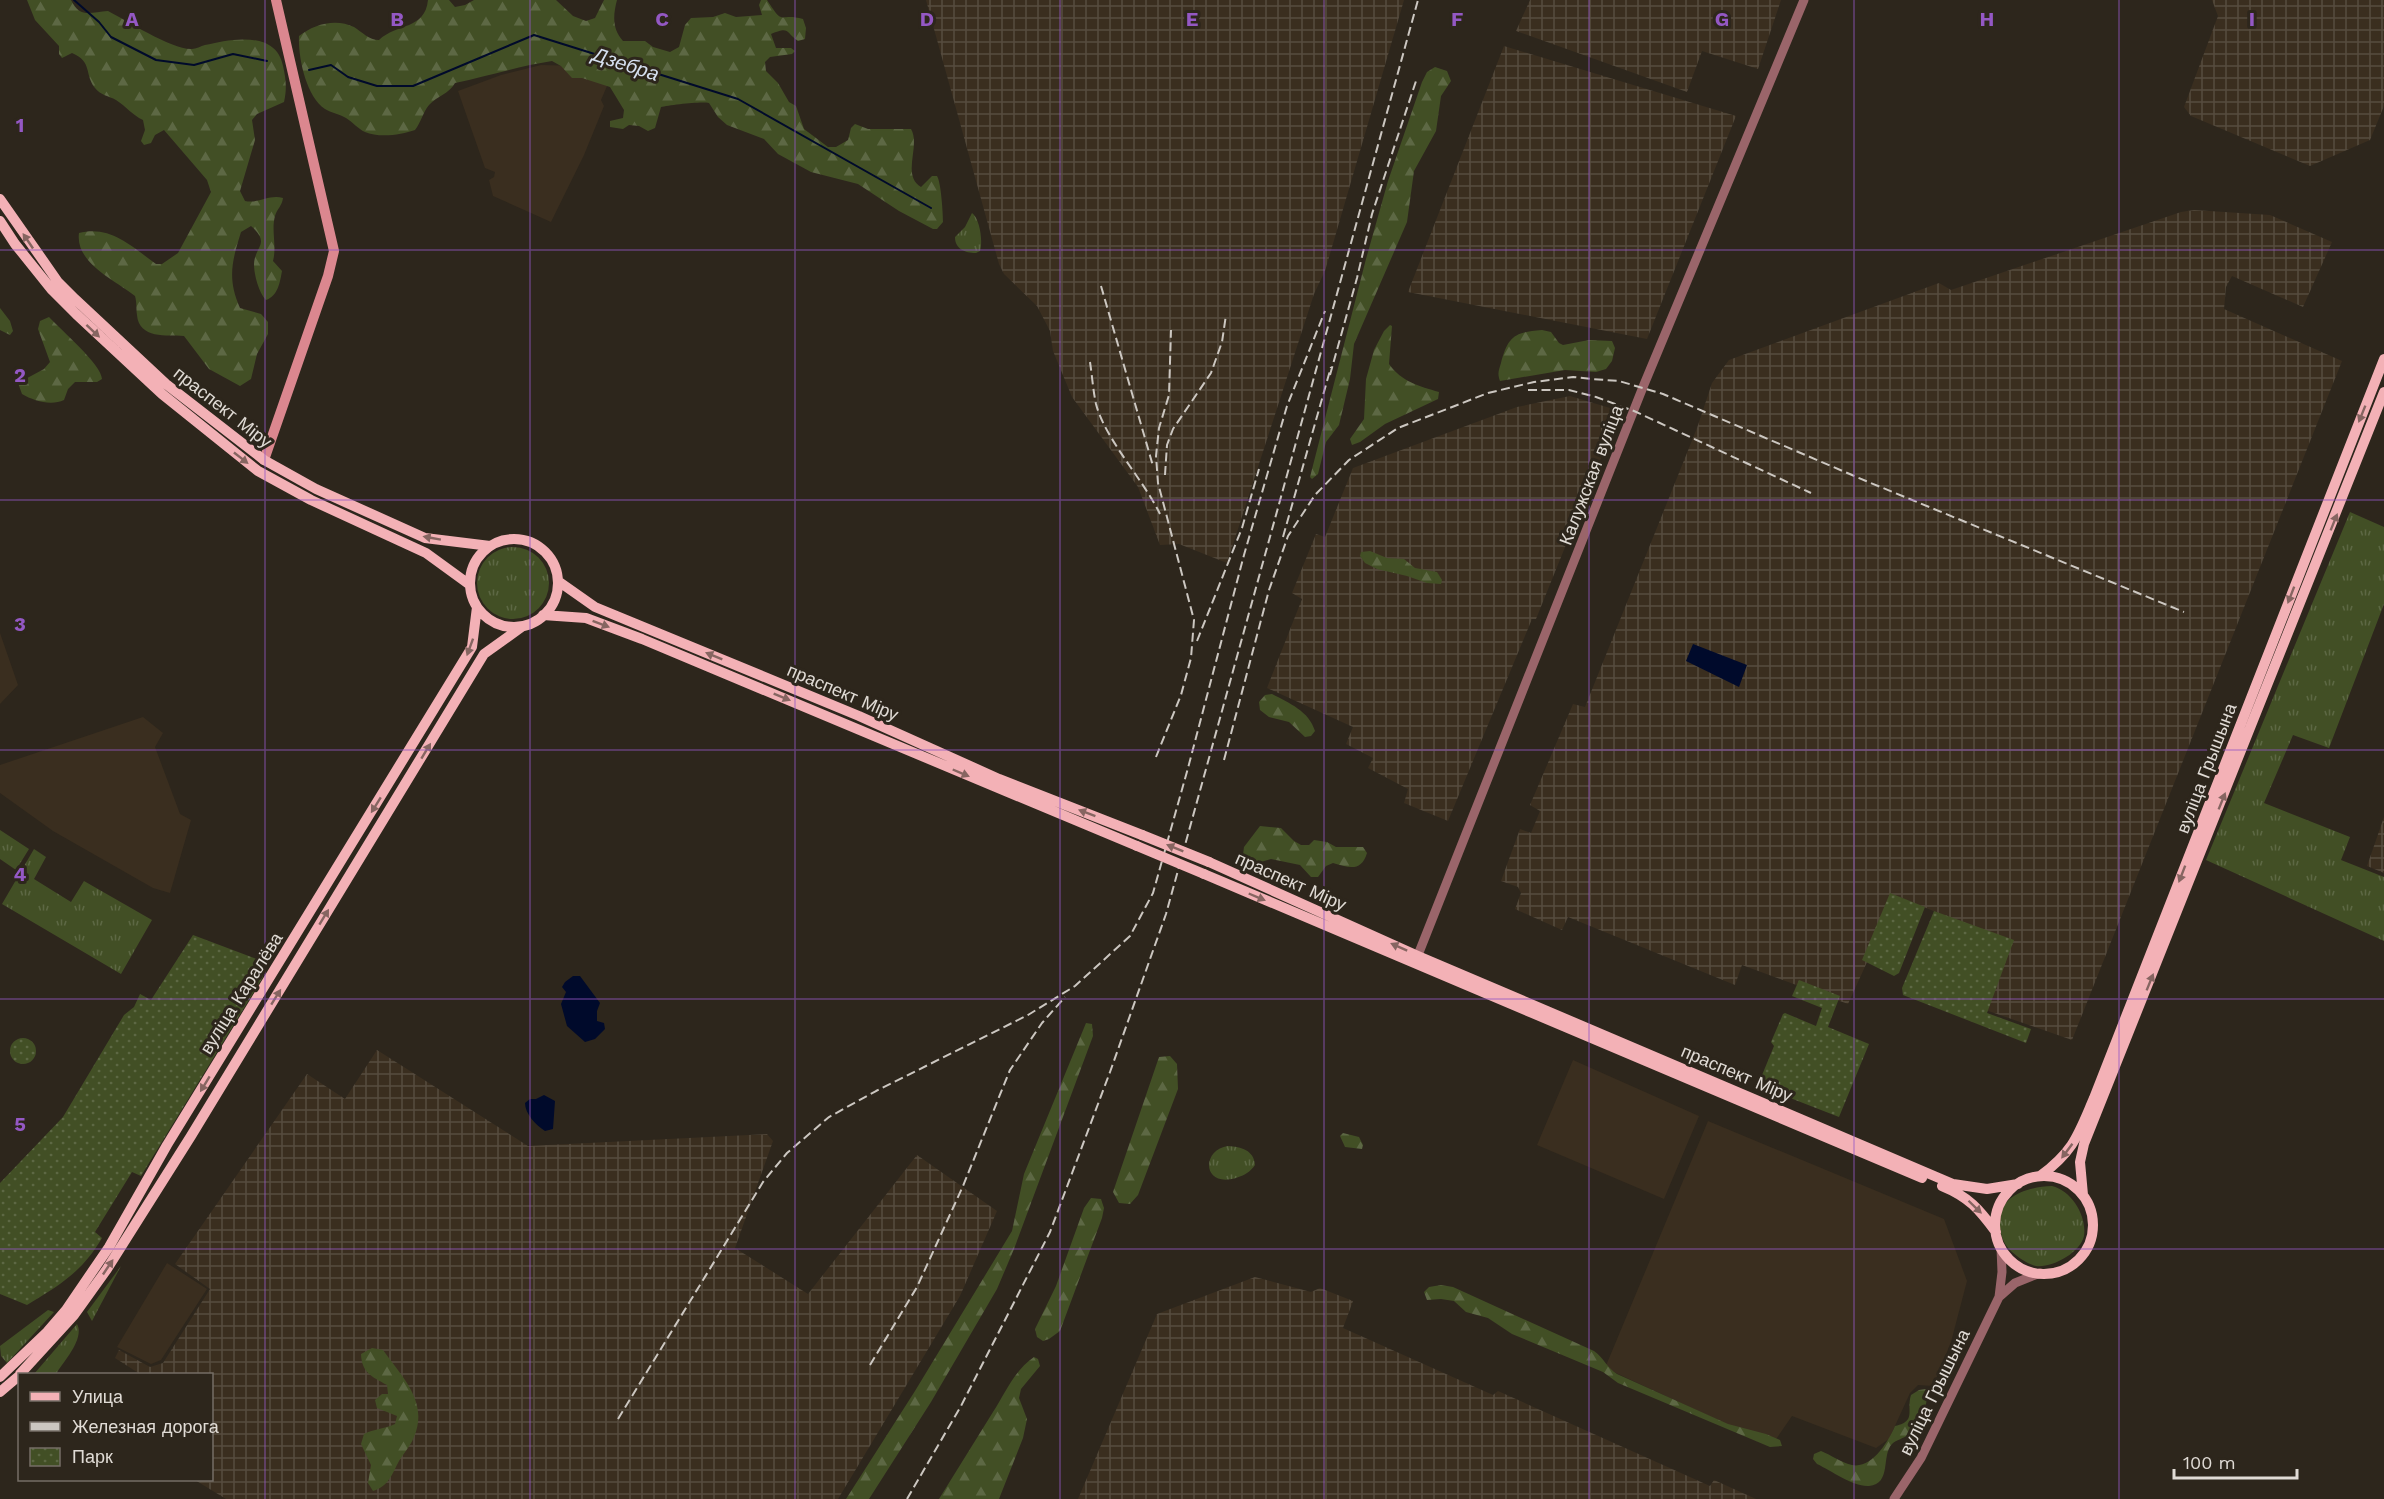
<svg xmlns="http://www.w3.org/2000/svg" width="2384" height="1499" font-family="'Work Sans',sans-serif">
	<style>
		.built { fill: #3a2e1f }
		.industrial { fill: url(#industrial-grid) }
		.grass { fill: url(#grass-tufts) }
		.forest { fill: url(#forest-firs) }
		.park { fill: url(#park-dots) }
		.water { fill: #000a2b }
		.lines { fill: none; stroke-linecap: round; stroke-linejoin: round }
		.stream { stroke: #000a2b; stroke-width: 2 }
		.tertiary { stroke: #9a656a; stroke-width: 9 }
		.secondary { stroke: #db878f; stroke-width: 10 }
		.primary { stroke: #f3b1b6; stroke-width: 10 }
		.rail { stroke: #ccc7c1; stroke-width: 2; stroke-dasharray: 9 4.5; stroke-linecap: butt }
		.primary-bridge { stroke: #f3b1b6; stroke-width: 10 }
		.oneway { fill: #866561 }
		.grid { fill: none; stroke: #9458c4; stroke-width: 1.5; stroke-opacity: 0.55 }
		.labels { text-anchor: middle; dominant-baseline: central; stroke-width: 6; stroke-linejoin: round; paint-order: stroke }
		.street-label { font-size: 18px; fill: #e0dbd5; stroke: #2d261c }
		.water-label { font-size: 20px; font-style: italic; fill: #d6e0f0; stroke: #2d261c }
		.grid-label { font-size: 20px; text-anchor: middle; font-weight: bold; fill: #9458c4; stroke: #2d261c; stroke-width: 6; stroke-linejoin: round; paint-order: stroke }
	</style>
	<defs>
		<pattern id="industrial-grid" width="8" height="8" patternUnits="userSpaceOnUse" patternTransform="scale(1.5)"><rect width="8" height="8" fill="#3a2e1f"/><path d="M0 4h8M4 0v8" fill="none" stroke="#564c3f"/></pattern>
		<pattern id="grass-tufts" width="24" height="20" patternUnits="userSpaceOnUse" patternTransform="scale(1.5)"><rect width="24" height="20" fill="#424f25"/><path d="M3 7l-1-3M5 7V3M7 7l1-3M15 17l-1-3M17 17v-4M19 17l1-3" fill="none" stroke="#5d6844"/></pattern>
		<pattern id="forest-firs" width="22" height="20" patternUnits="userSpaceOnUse" patternTransform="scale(1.5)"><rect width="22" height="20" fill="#424f25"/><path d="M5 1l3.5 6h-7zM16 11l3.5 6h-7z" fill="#5d6844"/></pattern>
		<pattern id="park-dots" width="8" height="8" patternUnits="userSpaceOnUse" patternTransform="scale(1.5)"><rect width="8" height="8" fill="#424f25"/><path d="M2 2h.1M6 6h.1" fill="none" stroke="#5d6844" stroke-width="1.8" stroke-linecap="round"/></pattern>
	</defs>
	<rect width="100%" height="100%" fill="#2d261c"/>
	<path class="built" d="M541,65L580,66L610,79L601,100L604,106L584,155L551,222L493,196L489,180L494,177L495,172L485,168L458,91L501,75Z
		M0,633L18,685L0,704Z
		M143,717L163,733L155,747L180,814L191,820L170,893L153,888L53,831L0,793V765Z
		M1573,1060L1699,1116L1664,1199L1537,1145Z
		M1708,1121L1944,1219L1967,1281L1951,1342L1933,1386L1918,1385L1910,1393L1889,1439L1876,1448L1792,1416L1772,1445L1605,1368Z
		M167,1263L207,1289L161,1360L151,1364L117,1347Z"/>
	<path class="industrial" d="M926,0H1404L1325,271L1314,294L1227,563L1179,544L1160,545L1138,487L1072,397L1053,351L1050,331L1037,306L1004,274L999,264Z
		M1530,0H1781L1758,69L1702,51L1687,92L1516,31Z
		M2212,0H2384V106L2370,140L2310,166L2191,116L2184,107L2218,16Z
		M1504,46L1736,116L1647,339L1408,292Z
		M2194,210L2270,215L2332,242L2303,307L2232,276L2226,287L2224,309L2342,361L2072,1040L1974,1006L2004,940L1897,896L1848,1004L1742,965L1735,985L1568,917L1562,930L1515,909L1521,893L1518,887L1501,881L1520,829L1531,833L1540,811L1530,805L1573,704L1585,707L1697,428L1712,383L1729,360L1939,283L1951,290L2181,212Z
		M1570,396L1620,411L1536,619H1532L1448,821L1404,803L1408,789L1368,768L1373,758L1346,744L1353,727L1267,688L1302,599L1292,593L1316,534L1325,537L1353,468L1517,407Z
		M2384,817V873L2367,866Z
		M377,1050L528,1146L767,1134L773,1141L735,1248L808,1294L917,1155L997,1211L960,1296L838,1499H226L195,1480H212V1374H140L115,1358L119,1350L150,1367L163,1363L210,1289L175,1264L307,1074L345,1099Z
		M1255,1277L1311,1292L1320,1288L1353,1301L1343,1328L1493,1395L1498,1391L1710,1486L1714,1480L1756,1499H1078L1157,1314Z"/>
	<path class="grass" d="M972,213C980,219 983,241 980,251L976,253C965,253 955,249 955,237L965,227Z
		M2350,512L2384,527V604L2329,748L2293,735L2264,803L2350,837L2341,860L2384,877V941L2206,860Z
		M477 583a36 36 0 1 1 72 0a36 36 0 1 1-72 0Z
		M0,830L29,849L16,870L0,859Z
		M34,849L46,857L34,879L71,902L84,881L152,920L121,974L2,904Z
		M1228,1146C1241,1147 1254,1150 1255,1165C1250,1172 1245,1175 1236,1178C1201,1188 1202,1149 1228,1146Z
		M2052,1186C2072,1191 2087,1216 2084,1236C2080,1253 2052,1268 2036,1266C2027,1264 2018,1257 2012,1252C2005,1246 2001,1237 2000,1228C1995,1196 2027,1187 2052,1186Z
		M121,1266L92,1321L87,1312Z
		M48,1310L54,1312L7,1363L1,1356L0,1346Z
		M77,1324C85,1339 63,1362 56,1374H34Z"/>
	<path class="forest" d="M27,0H71C80,19 91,12 108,11C126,20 172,50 192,49C196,49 201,46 205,45C231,39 276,30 283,66C286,79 287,89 284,102L257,114L252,120L255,140L240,191L245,201C259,204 269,194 283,198C282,206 277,209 275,216C271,230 277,246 273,261L282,271C280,282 278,296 266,300C259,293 254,275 254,264C255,246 271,244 251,226L241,232C232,261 227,279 240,308L261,314L268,322V334L257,354L251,379L240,386L209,369L184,336C167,335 139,339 137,315C136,308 137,303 135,296C115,280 75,263 79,233C111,225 132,247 156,264H162L178,253L211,192L207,180L164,130L155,135L151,143L144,145L141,141L145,130L143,120C132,115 126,106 116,100C109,96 100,95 95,88C84,74 93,62 72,53L62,58L59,54V46L35,20Z
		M428,0H449L455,7L465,5L474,0H556L573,16L586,21L595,18L604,0H617C613,15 612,29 623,41H645L653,47L670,52L679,47L685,25L691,18L713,17L725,13L736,17L762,15L759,5L761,0H767C785,28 778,12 803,19L806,28L805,39L798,41C785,32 790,26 771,34L776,48H791L795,51L792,54L770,57L765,62L766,71L778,83L789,102L796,106L804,129L828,147H836L848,140L851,128L855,124L868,129H911C921,146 901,175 921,187L932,176H937C941,182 943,213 943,222L937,229H933L899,211L858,184L811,172L778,154L764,139L727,125L718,117L709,103C702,101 669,105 661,107L655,128L648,131L639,126L629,125L623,129L610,127V121L623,118L624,110L610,87L582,78H572L561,66L552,61C519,66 488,76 455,83C449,94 437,96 429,105C423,112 421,122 415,130C401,135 379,138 365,132C358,129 353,122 346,118C340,114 331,113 325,109C306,96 298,57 299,36C314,24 336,18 354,27C362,32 369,40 379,40C397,23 425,30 428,0Z
		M1435,67L1447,71L1451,81L1441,96L1436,131L1414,171L1407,222L1354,344L1350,379L1339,425L1326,442L1318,474L1312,479L1310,477L1366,259L1388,181L1422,82L1427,72Z
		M0,308L10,321L13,331L10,335L0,330Z
		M49,317C60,329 102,365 102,379L97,382H75L68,389L64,400C51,406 34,401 22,394L18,383L44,369L50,362L38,329L40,321Z
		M1390,325L1392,326L1389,364C1402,382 1419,386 1439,392L1438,399L1385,424L1360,442L1352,445L1350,439L1364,419L1366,379L1374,350L1384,331Z
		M1542,330L1551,332L1559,343L1563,345L1589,340L1612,341L1615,348L1612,361L1606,369L1596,372L1565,370L1500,381C1497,373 1499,370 1501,363C1508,337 1514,332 1542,330Z
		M1370,551L1387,558L1404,559L1415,568L1437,572L1442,580L1441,584L1427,583L1407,576L1377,569L1365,563L1360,556L1361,552Z
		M1272,694C1289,703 1309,711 1315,731L1311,736L1305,737L1289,722L1269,717L1260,710L1259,702L1265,695Z
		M1260,826L1281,828L1294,841L1301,845H1309L1314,840L1327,842L1336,847H1363L1367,853C1361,873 1348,867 1333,863L1326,866L1318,877H1311L1300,865L1271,859L1254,864L1247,860L1243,855L1244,847Z
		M1086,1023L1092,1024L1093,1036L1014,1249L997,1289L931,1402L869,1499H846L915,1391L1012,1231L1024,1174Z
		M1170,1056L1177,1064L1178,1089L1138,1195L1130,1204L1119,1203L1113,1192L1159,1057Z
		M1343,1133L1359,1137L1363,1145L1362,1149L1345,1147L1340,1136Z
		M1091,1198L1101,1199L1104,1208L1102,1218L1060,1331L1049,1339L1043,1341L1037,1337L1035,1329L1056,1286L1084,1208Z
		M1441,1285L1453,1287L1594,1351C1604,1358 1607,1368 1617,1374L1728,1424L1766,1434L1780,1440L1782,1446L1770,1447L1618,1383L1603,1372L1512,1334L1488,1318L1466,1312L1454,1301L1441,1299L1427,1300L1424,1292L1429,1287Z
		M372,1348L383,1350C402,1377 429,1402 414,1437C411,1445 404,1453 399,1461C392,1474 389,1486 373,1491L368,1483L371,1465L361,1444L364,1434C374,1429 384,1429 395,1424L397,1416L377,1408L375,1400L382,1394H388L387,1385C371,1376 362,1373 361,1354Z
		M1034,1357L1038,1359L1040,1366L1021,1389L1019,1398L1027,1419L1023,1438L999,1499H939C957,1470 975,1441 993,1412C1006,1392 1014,1371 1034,1357Z
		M1926,1389C1930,1402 1920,1427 1909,1435C1904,1438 1896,1440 1892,1444C1881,1455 1892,1484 1869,1486C1853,1487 1832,1471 1817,1464L1813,1459L1814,1454L1821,1451C1831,1455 1842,1463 1852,1465C1872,1469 1888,1442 1895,1426C1917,1421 1906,1411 1911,1395L1919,1390Z"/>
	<path class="park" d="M1890,893L1925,907L1899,973L1894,976L1862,960Z
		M1934,911L2014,940L1987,1013L2031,1029L2026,1043L1903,995L1902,988Z
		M193,935L257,959L263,977L141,1176L132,1172L95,1232L102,1238C82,1272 60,1285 27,1305L0,1294V1183L63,1117L124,1015L134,1007L140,994L151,1000Z
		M1799,980L1840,996L1828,1027L1869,1044L1839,1117L1770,1090L1760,1080L1774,1046L1771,1042L1783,1014L1785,1013L1816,1026L1822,1008L1792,996Z
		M10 1051a13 13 0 1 1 26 0a13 13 0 1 1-26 0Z"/>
	<path class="water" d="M1693,644L1747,665L1739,687L1686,661Z
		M573,976H580L600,1003L597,1011V1021L604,1023L605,1029L595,1039L585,1042L567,1026L561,1004L566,992L562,987L565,982Z
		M544,1095L555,1101L553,1129L545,1131C536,1125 525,1114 525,1103L530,1099H536Z"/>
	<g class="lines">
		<path class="stream" d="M74,0L99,22L111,37L156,60L194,65L233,54L267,61
			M309,70L331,65L348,77L377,86H413L534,35L738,99L931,208"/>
		<path class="tertiary" d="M1416,960L1643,387L1804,0
			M1999,1297L2015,1283L2040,1273
			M1894,1499L1921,1458L1999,1297L2002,1272L2001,1248"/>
		<path class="secondary" d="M264,460L328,276L334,251L276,0"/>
		<path class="primary" d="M0,199L58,282L75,299L166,384L264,460L316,489L425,538L490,546
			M0,221L15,244L52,290L76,314L162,394L258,471L311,500L426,553L470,585
			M470 583a44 44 0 1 1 88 0a44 44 0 1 1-88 0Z
			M558,581L595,607L859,716L999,779L1142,835
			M543,615L586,618L642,639L1137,846
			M1209,862L1418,956L1953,1184L1987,1189L2018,1184
			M1204,874L1922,1178
			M2040,1176C2074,1151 2078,1135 2094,1098L2384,359
			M1995 1225a49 49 0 1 1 98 0a49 49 0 1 1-98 0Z
			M1942,1186C1969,1197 1979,1209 1996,1232
			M2083,1195L2080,1162L2084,1144L2384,392
			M20,1374L74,1315L107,1269L191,1136L484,654L523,626
			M0,1377L47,1332L66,1310L109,1247L167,1145L472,647L477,607
			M0,1392L20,1375"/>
		<path class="rail" d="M1101,286L1153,466
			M1090,362C1092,375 1093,390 1096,404C1105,439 1143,479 1160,514
			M1330,375L1357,278L1372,214L1417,78
			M1528,390H1569L1596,397L1634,411L1811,493
			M1165,475L1167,445L1173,429L1211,373L1222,342L1226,315
			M1283,537L1331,367
			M1197,641L1242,528L1259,469
			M1156,757L1181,695L1191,658L1194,620L1158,483L1156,456L1159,428L1169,395L1171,330
			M1224,760L1269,590L1288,536L1315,495L1349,460L1398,428L1488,393L1534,382L1573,377L1591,379L1619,381L1663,394L1866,481L2184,612
			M870,1365L917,1287L963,1186L1010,1070L1042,1023L1065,997
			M618,1419L763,1182L787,1153L829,1117L876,1091L1028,1015L1075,986L1130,936L1153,893L1188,768L1244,555L1287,406L1325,311
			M907,1499L961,1406L1050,1232L1110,1072L1166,914L1418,0"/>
		<path class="primary-bridge" d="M1142,835L1209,862
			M1137,846L1204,874"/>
	</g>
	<defs><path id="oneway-solid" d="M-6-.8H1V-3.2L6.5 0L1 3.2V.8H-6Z" transform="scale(1.5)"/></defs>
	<g class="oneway">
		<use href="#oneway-solid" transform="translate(28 241) rotate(-124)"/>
		<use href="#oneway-solid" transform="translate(93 331) rotate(43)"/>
		<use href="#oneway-solid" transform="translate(2362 414) rotate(112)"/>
		<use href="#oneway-solid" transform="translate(241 458) rotate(38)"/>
		<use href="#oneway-solid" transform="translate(2334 522) rotate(-68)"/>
		<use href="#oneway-solid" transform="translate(432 538) rotate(-170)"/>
		<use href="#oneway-solid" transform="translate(2291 595) rotate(111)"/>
		<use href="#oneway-solid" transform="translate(601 624) rotate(21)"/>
		<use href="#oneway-solid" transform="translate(470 647) rotate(110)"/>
		<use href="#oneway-solid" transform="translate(714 656) rotate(-158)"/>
		<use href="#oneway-solid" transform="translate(782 697) rotate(22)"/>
		<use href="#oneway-solid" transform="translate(426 751) rotate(-59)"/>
		<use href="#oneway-solid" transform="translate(961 773) rotate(23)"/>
		<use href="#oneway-solid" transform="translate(2222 801) rotate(-68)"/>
		<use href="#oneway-solid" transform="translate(376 805) rotate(122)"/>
		<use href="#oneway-solid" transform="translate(1087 813) rotate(-159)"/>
		<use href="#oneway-solid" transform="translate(1175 848) rotate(-158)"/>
		<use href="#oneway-solid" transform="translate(2182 874) rotate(111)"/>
		<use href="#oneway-solid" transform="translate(1257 897) rotate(23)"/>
		<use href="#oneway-solid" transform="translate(324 917) rotate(-59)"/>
		<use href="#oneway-solid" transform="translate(1399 947) rotate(-156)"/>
		<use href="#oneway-solid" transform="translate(2150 982) rotate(-68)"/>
		<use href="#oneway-solid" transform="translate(276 997) rotate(-58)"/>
		<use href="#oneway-solid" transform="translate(205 1084) rotate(121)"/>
		<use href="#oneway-solid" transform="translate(2067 1151) rotate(127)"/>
		<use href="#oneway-solid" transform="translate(1975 1207) rotate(44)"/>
		<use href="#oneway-solid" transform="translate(108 1267) rotate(-56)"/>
	</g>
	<path class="grid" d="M265,0V1499M530,0V1499M795,0V1499M1060,0V1499M1324,0V1499M1589,0V1499M1854,0V1499M2119,0V1499M0,250H2384M0,500H2384M0,750H2384M0,999H2384M0,1249H2384"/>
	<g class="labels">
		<g class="street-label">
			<text transform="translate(223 407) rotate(38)">праспект Міру</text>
			<text transform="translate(1591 475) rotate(-69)">Калужская вуліца</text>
			<text transform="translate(843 692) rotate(23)">праспект Міру</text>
			<text transform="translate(2206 768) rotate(-69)">вуліца Грышына</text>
			<text transform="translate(1291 881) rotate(24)">праспект Міру</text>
			<text transform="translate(241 993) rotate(-58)">вуліца Каралёва</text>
			<text transform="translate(1737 1073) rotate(23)">праспект Міру</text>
			<text transform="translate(1934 1392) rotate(-64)">вуліца Грышына</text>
		</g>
		<g class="water-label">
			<text transform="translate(626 64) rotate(18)">Дзебра</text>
		</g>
	</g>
	<g class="grid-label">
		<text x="132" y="26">A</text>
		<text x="397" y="26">B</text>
		<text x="662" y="26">C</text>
		<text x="927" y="26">D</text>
		<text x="1192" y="26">E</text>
		<text x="1457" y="26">F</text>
		<text x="1722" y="26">G</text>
		<text x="1987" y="26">H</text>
		<text x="2252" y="26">I</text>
		<text x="20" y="132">1</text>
		<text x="20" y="382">2</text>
		<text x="20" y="631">3</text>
		<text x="20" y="881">4</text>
		<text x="20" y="1131">5</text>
	</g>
	<rect x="18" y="1373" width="195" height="108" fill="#2d261c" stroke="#756e66" stroke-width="1.5"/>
	<rect x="30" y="1392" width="30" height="9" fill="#f3b1b6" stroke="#756e66" stroke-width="1.5"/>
	<text x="72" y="1403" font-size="18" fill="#e0dbd5">Улица</text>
	<rect x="30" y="1422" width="30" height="9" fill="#ccc7c1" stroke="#756e66" stroke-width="1.5"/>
	<text x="72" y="1433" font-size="18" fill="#e0dbd5">Железная дорога</text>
	<rect x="30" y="1448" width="30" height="18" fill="url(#park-dots)" stroke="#756e66" stroke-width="1.5"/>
	<text x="72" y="1463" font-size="18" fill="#e0dbd5">Парк</text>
	<path d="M2174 1469v9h123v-9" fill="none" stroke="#e0dbd5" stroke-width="3"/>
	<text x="2183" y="1469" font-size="18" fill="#e0dbd5" stroke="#2d261c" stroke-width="4.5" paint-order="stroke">100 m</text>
</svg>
